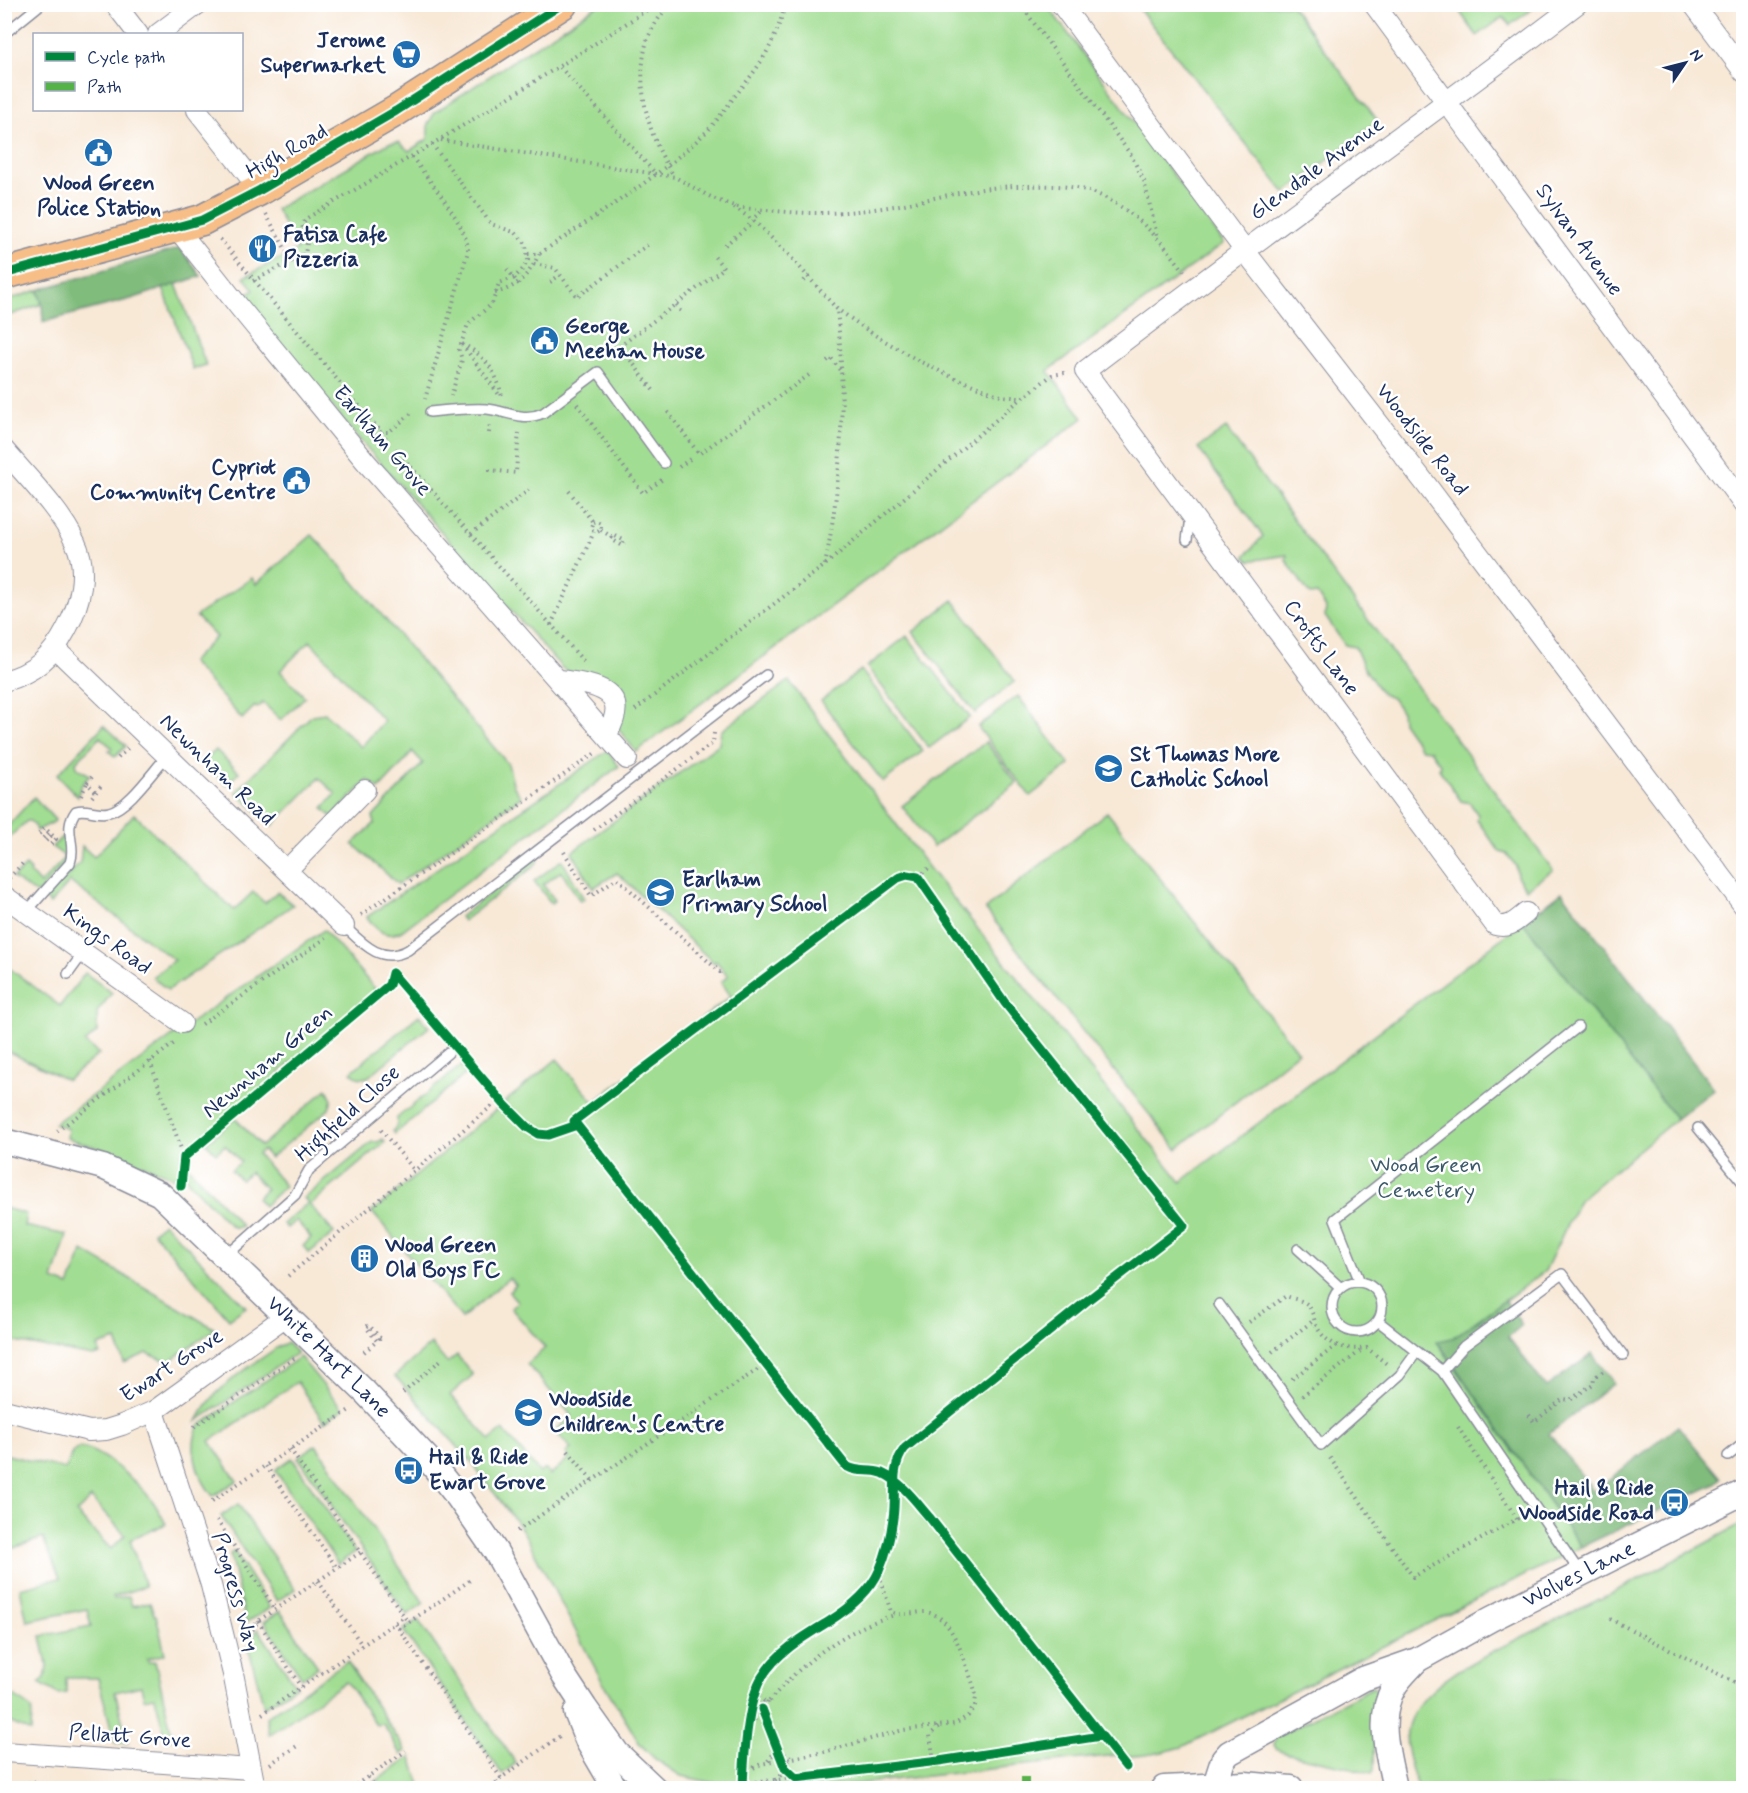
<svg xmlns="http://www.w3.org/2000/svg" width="1748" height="1793" font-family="Mynerve,sans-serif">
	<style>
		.green { fill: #a1dd92; stroke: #5e8678; stroke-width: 1.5; fill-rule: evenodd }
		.forest { fill: #80bc7c; stroke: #4e766d; stroke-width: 1.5 }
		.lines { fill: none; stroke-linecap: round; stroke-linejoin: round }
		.service-casing { stroke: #8a8c9a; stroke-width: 12 }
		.minor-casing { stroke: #8a8c9a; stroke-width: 22 }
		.tertiary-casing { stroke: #8a8c9a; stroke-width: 27 }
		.primary-casing { stroke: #8a8c9a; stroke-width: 33 }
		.path { stroke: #8a8c9a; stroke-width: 4; stroke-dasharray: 1.5 4.5; stroke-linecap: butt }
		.service { stroke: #fff; stroke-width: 9 }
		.minor { stroke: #fff; stroke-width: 20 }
		.tertiary { stroke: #fff; stroke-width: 24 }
		.primary { stroke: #f7be88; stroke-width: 30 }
		.quiet { stroke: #55b248; stroke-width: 8; stroke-dasharray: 15 8; stroke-linecap: butt }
		.cycleway-casing { stroke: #fff; stroke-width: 13 }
		.cycleway { stroke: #00873e; stroke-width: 9 }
		.labels { text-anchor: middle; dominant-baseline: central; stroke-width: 5; stroke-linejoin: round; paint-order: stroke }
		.poi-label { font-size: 22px; font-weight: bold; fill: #1b2f5e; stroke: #fff; text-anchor: start }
		.street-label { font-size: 22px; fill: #1b2f5e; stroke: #fff }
		.park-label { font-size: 22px; fill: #3c5a6b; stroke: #fff }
	</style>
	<rect width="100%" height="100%" fill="#fff"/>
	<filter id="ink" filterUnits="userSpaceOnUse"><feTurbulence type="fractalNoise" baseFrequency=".0167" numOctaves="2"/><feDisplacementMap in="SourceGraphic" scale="12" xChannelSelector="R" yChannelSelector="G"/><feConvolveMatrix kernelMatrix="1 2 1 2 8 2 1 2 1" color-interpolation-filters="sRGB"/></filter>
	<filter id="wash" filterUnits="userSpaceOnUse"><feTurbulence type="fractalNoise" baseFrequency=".008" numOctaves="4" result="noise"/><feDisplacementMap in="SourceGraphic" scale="24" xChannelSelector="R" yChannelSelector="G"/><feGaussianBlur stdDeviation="1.35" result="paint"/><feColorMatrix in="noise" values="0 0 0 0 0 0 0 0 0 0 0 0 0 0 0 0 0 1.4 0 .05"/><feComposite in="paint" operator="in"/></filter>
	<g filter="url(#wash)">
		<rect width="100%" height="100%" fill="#f8e8d6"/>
		<path class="green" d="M598,5H1047L1224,243L1048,371L1083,418L636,752L617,727L612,686C594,669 577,681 562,668L360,440L242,298L254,290L244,277L297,250L276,209L389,143L399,142L409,151L428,139V124L435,112Z
			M1136,5H1291L1378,121L1285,193Z
			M1455,5H1538L1510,25L1503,17L1477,36Z
			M176,284L206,365L193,369L163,288Z
			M38,290L42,304L5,317V301Z
			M1226,428L1553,870L1526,889L1517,876L1516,866L1507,854L1500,852L1477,820L1478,815L1470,803L1461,801L1439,769L1440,764L1430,750L1421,749L1402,722L1401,711L1392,698L1382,694L1364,668L1355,647L1345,645L1325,616L1326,608L1317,594L1310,595L1286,560L1287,555L1249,561L1245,556L1263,536L1198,448Z
			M312,535L331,555L508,764L514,787L521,797L398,884L353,844L375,823L373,817L423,763L412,751L406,760L379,789L368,780L332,817L323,808L336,794L319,778L272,826L236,792L312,715L325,713L361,747L384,721L310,641L280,671L305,697L281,720L263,703L257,708L255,706L242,719L191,662L216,637L196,616L252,578L256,584Z
			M953,600L1015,681L975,713L913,632Z
			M907,636L970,717L929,748L867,667Z
			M861,670L923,751L883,782L821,701Z
			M789,681L929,868L1181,1182L1523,922L1676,1119L1579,1200L1545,1271L1453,1338L1437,1342L1581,1547L1182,1747C1160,1753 1139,1758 1117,1755L829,1787L738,1788L681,1776L655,1759L640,1744L603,1683L523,1531L471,1462L395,1376L431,1344L447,1363L457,1355L473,1375L450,1395L490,1440L503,1430L540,1473L545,1469L550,1475L569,1458L566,1453L571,1449L555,1431L572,1416L527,1364L545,1348L511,1308L518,1302L509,1292L516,1285L509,1278L462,1318L372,1212L557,1059L594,1102L731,996L721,982L728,976L716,961L714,963L617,873L593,888L572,852L719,744L721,731Z
			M1018,696L1070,765L1030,796L978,727Z
			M104,725L126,746L115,757L109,751L112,748L100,737L76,762L77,768L90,775L80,787L78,797L57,775Z
			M986,742L1017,783L933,847L902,806Z
			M216,750L239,772L227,785L203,762Z
			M607,751L619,766L403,930C387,940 377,931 367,917Z
			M34,797L55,820L54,822L36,831L35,826L30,821H27L5,841V829Z
			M1107,812L1298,1052L1177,1149L985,909Z
			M134,814L234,910L253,892L265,903L277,892L293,905L168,990L152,977L174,960L70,882L50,904L45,898L80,863L82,846L94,857Z
			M63,836L68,844L69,859L37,894L13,878L26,866L31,871L30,873L40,884L64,859L63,855L52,847Z
			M536,857L538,861L533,867L463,921L460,917Z
			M562,860L584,899L580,901L561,871L543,885L555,900L551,903L534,881Z
			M324,930L377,991L183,1153L180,1180L116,1154L67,1138L68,1129L54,1124L186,1026Z
			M5,965L60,1006L85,973L112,993L97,1012V1032L85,1043L99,1054L67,1080L5,1050Z
			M419,1015L429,1027L368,1077C361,1079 356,1078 351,1072Z
			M462,1065L468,1072L395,1134L393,1131L397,1125V1118Z
			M327,1089L332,1099L329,1109L270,1158L263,1150L258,1154L285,1186L264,1206L257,1198L266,1189L250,1172L241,1180L231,1170L241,1162L225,1145L216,1153L206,1143L235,1118L261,1146Z
			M383,1139L385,1142L310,1205L334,1233L309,1253L303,1246L311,1238L296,1220L287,1228L283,1224L308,1203L304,1198L372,1142H378Z
			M186,1164L242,1226L236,1228L231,1226L189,1182L184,1173Z
			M5,1208L26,1214L24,1226L67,1235L53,1280L69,1286L83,1251L215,1329L168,1362L147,1353L124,1363L116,1340L98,1346L100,1354L93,1356L5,1340Z
			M164,1223L246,1307L229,1319L153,1232Z
			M287,1343L297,1353L197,1421C214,1386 249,1368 279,1346Z
			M300,1357L343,1409L324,1422L297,1382L210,1441L237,1481L213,1496C198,1478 187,1448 199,1426Z
			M316,1445L424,1603L407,1615L298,1457Z
			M79,1448C99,1447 139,1484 151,1499C157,1506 161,1516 166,1524L130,1540L145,1586L113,1597L114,1599L129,1596L132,1606L150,1602L154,1615H156L165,1654L147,1659L148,1662L155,1661L173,1739L166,1740L155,1697L144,1699L141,1686L115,1692L128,1743H115L98,1678H66V1693L58,1694L39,1683L45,1678L47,1665L41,1636L91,1626L87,1609L27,1621L20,1588L60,1578L43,1538L5,1551V1460L7,1455L65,1469L73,1452ZM91,1498L125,1535L111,1549L76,1513Z
			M292,1458L355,1552L338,1564L275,1470Z
			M238,1504L295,1589L277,1601L221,1516Z
			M1743,1523V1788H1419C1410,1768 1401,1739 1411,1718C1431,1678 1486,1655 1524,1636C1553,1622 1582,1608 1610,1594C1655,1571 1699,1547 1743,1523Z
			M234,1551L270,1608L246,1623L230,1554Z
			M280,1611L318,1667L302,1678L264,1622Z
			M418,1620L516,1763L502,1774L403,1630Z
			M258,1629L296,1686L264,1707L248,1645Z
			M347,1661L406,1751L401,1754L383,1724L376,1725L346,1681L269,1735L266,1717Z
			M1373,1687L1382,1697L1375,1724L1374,1770L1372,1773L1285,1753L1277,1750L1274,1745L1276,1737Z
			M14,1696L32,1709L31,1732L5,1720V1698Z
			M411,1757L421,1788H366Z"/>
		<path class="forest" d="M180,248L201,276L131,299L43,322L42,304L38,290Z
			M1562,892L1714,1089L1676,1119L1523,922Z
			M1505,1300L1522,1325L1508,1337L1546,1387L1592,1354L1614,1383L1549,1434L1594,1491L1678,1426L1721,1478L1713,1485L1581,1547L1437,1341L1453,1338Z"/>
	</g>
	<g filter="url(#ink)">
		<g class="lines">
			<defs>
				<path id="service" d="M4,34L41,4
					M430,412C449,410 468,408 487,409C507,411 523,422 543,413L598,372L664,463
					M1187,540L1190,517
					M27,911L70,863C77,843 62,830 76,811C88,808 97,815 109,812C128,808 153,771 167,756
					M344,926C362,943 381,965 408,950L766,675
					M68,974L84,952
					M1698,1128L1744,1184
					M1298,1249L1341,1288
					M225,1257L295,1195L309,1170L448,1053
					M1360,1282L1335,1219L1578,1027
					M1332 1307a25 25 0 1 1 50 0a25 25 0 1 1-50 0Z
					M1219,1304L1321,1445L1400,1375L1416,1353
					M1378,1321L1442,1371L1581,1574
					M1442,1371L1464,1346L1562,1274L1623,1355
					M1728,1456L1744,1443"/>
				<path id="minor" d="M115,4L138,34
					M1061,4L1245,251L1425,483L1744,906
					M1374,4L1744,505
					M1693,4L1744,72
					M158,34L198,4
					M197,110L260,190
					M176,227L240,308L366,462L627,759
					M4,450C27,477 61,511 75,542C89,570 80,605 66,630C52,657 34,673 4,681
					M56,649L344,926
					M560,680C594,685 633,689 607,734
					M287,870L365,790
					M4,896L182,1023
					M1526,913C1516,921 1509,929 1495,925L1085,371C1247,246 1414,128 1577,4
					M4,1410L89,1431L106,1430L122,1425L154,1411L286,1316
					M154,1411L211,1585L234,1678L255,1788
					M4,1752L251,1769"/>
				<g id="tertiary">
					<path id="s1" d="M4,1141L103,1167L160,1194L364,1391L427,1458L458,1497L496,1552L564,1676L585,1708L617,1753L654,1788"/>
					<path d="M576,1712L588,1742L615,1788"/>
					<path id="s2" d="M1215,1785L1223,1760L1229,1753L1363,1679L1417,1660L1491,1619L1744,1492"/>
					<path d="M1164,1788L1245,1784L1291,1788"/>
					<path d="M1395,1788C1388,1755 1376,1718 1394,1687C1399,1678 1408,1670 1415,1662"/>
				</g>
				<path id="primary" d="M4,274L202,220L260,190L396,111L562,4"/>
			</defs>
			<use href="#service" class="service-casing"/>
			<use href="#minor" class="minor-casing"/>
			<use href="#tertiary" class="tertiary-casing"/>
			<use href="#primary" class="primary-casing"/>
			<path class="path" d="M670,4C659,17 648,32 645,49C636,91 650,141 674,176
				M1020,4L1131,155L1144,181L1157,235
				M560,67L656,174
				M441,140L675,177C693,187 711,199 731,205C742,209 756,209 767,210C800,214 834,214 867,210C919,204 966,187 1020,186C1044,186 1069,184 1092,192C1130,206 1161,239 1184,271
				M432,144L491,224L516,233L526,244L528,260L523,269L514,278L499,283L492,304L468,324L459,350L462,360L451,396
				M412,157C427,178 469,227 468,251L425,399
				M734,207L754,221L787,253L837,309L873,334L919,361L950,376L1001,396L1022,398L1052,375L1065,373
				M220,239L386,438
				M725,245L754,221L755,217L763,210
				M528,254H539C595,216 654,181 703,135C715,124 725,109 735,96C760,66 776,43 785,4
				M292,261L305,254L307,242L302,225L307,218C425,149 542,79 656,4
				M534,264L555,268L577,297L650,243
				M507,269L521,287
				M253,281L292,261L266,214
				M804,281L809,276
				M550,282L560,275
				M495,293C517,288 530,274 539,254
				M676,305L681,312
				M462,344L500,396
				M462,344C485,355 497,372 502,397
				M827,361L831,358L842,373
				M653,390L620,346L724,268L713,255
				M577,404L643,493L663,479
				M668,412L699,454L809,375
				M380,432H389L414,411
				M489,433L490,423
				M395,449L586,664
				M679,467L690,459
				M490,469V470L516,473L519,429
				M569,491L593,522L591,527L592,530L597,532L601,530V523L596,521L593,522
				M601,530L612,537L613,535L625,541L623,546L611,539L612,537
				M471,534L529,490
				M825,565C842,478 846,398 837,310
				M551,625L594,532
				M635,710L825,565L1022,398
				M118,758L130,746
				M92,777L87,783L96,792
				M81,796L87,783
				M92,797L101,786
				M594,830L713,743L714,733
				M39,834L45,828L56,839L50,845
				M43,838L49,832
				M46,841L52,835
				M564,852L591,896L617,878L720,972L723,970
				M918,877L929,868
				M9,878L23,863
				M361,915L597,752
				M392,973L448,1038
				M202,1024L326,938
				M462,1056L527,1127C547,1139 556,1134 577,1125L846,1466C860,1474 869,1468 882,1473C902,1482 916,1502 930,1518L1126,1767
				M150,1061L184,1157
				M577,1125L574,1121L898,878L907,875L918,877L1005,1003L1184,1226L1088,1300L905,1448C889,1468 897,1494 893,1518C891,1535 886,1555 879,1571C870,1592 847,1610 828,1622C805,1636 777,1652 762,1677C747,1701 744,1759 743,1788
				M381,1130L414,1170
				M57,1131L176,1042
				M181,1183L184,1157L389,985L392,974
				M288,1276L492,1106
				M1249,1322L1286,1296C1293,1299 1303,1300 1308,1305C1313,1311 1314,1321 1317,1327C1327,1346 1348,1351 1367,1348L1388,1365
				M364,1352L377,1341L366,1327L369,1325L380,1338L383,1335
				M1272,1352L1314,1320
				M1292,1379L1337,1345
				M403,1393L443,1358
				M1302,1396L1363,1349
				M1529,1415L1534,1422L1563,1399L1570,1400L1593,1384L1594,1378L1605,1370
				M194,1427L296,1357
				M290,1449L408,1622
				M568,1451L592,1480
				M1330,1458L1413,1577L1517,1519L1458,1427
				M266,1466L337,1568
				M212,1501L351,1409
				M217,1520L275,1609
				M517,1531L766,1364
				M318,1581L362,1645
				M1610,1619L1744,1687
				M258,1621L301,1687
				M395,1623L501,1778L560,1736
				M399,1629L472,1579
				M246,1640L258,1621L361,1552
				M758,1691C761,1713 778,1765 796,1778L939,1761L1100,1736
				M759,1696L764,1701H768L766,1708V1718
				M262,1714L405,1616
				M751,1725C785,1676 836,1631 895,1615
				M938,1727L930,1735L933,1755L939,1761
				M768,1761L774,1753L775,1744
				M270,1764L300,1744
				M744,1775L749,1770L761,1764L824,1752L903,1730L955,1724L968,1716L975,1705L976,1695L973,1684C964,1661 953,1614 925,1612C914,1612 901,1617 891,1612L879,1574
				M368,1777L376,1788
				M501,1778L496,1781L501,1788
				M775,1780C785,1774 784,1764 792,1757L787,1756L777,1746
				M743,1783L796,1778
				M26,1788L31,1780L45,1788
				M351,1788L406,1751"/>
			<use href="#service" class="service"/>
			<use href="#minor" class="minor"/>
			<use href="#tertiary" class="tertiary"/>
			<use href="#primary" class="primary"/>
			<path class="quiet" d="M1025,1777V1788"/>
			<defs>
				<path id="cycleway" d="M4,274L202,220L260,190L396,111L562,4
					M392,973L504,1104L527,1127L538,1134L548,1135L577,1125L846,1466C860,1474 869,1468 882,1473C902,1482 916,1502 930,1518L1126,1767
					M577,1125L574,1121L898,878L907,875L918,877L1005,1003L1184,1226L1088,1300L905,1448C889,1468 897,1494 893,1518C891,1535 886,1555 879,1571C870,1592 847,1610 828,1622C805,1636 777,1652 762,1677C747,1701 744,1759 743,1788
					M181,1186L184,1157L389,985L392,973
					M762,1709L785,1768L796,1778L939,1761L1101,1736"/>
			</defs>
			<use href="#cycleway" class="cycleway-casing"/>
			<use href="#cycleway" class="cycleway"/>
		</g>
	</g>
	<defs>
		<symbol id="supermarket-disc" viewBox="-11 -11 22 22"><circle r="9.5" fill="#1f6fb2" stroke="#fff"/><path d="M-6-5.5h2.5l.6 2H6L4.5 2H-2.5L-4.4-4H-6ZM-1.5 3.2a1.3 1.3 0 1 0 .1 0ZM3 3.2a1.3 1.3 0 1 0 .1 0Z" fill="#fff"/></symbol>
		<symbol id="civic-disc" viewBox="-11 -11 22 22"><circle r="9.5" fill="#1f6fb2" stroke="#fff"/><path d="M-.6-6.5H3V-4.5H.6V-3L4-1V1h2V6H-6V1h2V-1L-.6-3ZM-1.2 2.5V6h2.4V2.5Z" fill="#fff"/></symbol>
		<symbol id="restaurant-disc" viewBox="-11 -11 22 22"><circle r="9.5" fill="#1f6fb2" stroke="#fff"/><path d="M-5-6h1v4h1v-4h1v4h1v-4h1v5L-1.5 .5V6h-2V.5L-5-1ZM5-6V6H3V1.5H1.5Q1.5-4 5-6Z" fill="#fff"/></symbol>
		<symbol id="school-disc" viewBox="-11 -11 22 22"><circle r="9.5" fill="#1f6fb2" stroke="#fff"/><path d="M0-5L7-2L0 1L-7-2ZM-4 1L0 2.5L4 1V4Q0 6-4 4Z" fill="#fff"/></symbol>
		<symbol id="building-disc" viewBox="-11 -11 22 22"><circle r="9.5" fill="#1f6fb2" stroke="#fff"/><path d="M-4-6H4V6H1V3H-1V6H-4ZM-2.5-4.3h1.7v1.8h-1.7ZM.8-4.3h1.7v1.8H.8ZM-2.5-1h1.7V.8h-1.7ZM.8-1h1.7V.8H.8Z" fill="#fff"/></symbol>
		<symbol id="bus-disc" viewBox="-11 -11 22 22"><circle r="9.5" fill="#1f6fb2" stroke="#fff"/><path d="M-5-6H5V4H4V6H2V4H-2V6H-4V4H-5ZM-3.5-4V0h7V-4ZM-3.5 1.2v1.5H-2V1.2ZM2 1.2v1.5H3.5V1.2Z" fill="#fff"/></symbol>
	</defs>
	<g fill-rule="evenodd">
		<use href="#supermarket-disc" x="390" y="38" width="33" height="33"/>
		<use href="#civic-disc" x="82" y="136" width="33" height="33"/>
		<use href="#restaurant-disc" x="246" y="232" width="33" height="33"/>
		<use href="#civic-disc" x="528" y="324" width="33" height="33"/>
		<use href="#civic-disc" x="280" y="464" width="33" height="33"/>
		<use href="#school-disc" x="1092" y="752" width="33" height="33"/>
		<use href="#school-disc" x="644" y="876" width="33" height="33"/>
		<use href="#building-disc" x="348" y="1242" width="33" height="33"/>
		<use href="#school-disc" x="512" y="1396" width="33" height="33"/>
		<use href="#bus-disc" x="392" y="1454" width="33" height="33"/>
		<use href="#bus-disc" x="1658" y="1486" width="33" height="33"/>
	</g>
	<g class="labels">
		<g class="poi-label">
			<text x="386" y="41" text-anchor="end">Jerome<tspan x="386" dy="25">Supermarket</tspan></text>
			<text x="99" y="184" text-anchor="middle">Wood Green<tspan x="99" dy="25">Police Station</tspan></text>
			<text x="283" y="235">Fatisa Cafe<tspan x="283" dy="25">Pizzeria</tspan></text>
			<text x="565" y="327">George<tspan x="565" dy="25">Meehan House</tspan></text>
			<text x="276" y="468" text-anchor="end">Cypriot<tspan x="276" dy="25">Community Centre</tspan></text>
			<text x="1130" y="755">St Thomas More<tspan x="1130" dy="25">Catholic School</tspan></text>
			<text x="682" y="880">Earlham<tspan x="682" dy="25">Primary School</tspan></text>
			<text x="385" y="1246">Wood Green<tspan x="385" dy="25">Old Boys FC</tspan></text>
			<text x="549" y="1400">Woodside<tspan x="549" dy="25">Children's Centre</tspan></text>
			<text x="429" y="1458">Hail &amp; Ride<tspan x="429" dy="25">Ewart Grove</tspan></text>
			<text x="1654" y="1489" text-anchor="end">Hail &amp; Ride<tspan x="1654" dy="25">Woodside Road</tspan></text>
		</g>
		<g class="street-label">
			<text transform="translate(287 152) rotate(-30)">High Road</text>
			<text transform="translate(1317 169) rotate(-36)">Glendale Avenue</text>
			<text transform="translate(1579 240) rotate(54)">Sylvan Avenue</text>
			<text transform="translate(1422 440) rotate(52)">Woodside Road</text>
			<text transform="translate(382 441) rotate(49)">Earlham Grove</text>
			<text transform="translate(1321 648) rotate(54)">Crofts Lane</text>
			<text transform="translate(217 770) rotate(44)">Newnham Road</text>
			<text transform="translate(107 940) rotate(36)">Kings Road</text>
			<text transform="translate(268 1062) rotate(-40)">Newnham Green</text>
			<text transform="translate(348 1114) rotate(-42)">Highfield Close</text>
			<text stroke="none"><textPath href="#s1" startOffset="400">White Hart Lane</textPath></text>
			<text transform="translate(172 1366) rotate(-33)">Ewart Grove</text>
			<text stroke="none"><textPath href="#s2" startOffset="429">Wolves Lane</textPath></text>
			<text transform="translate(235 1592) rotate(74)">Progress Way</text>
			<text transform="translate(130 1737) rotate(4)">Pellatt Grove</text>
		</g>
		<g class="park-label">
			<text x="1426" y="1166">Wood Green<tspan x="1426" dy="25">Cemetery</tspan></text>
		</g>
	</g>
	<rect width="1748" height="1793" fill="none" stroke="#fff" stroke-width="24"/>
	<rect x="33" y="33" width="210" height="78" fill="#ffffff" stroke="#a4acbf" stroke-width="1.5"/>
	<rect x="45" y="52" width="30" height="9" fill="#00873e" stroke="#a4acbf" stroke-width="1.5"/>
	<text x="87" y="63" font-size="18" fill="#1b2f5e">Cycle path</text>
	<rect x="45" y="82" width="30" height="9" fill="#55b248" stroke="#a4acbf" stroke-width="1.5"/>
	<text x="87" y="93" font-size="18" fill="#1b2f5e">Path</text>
	<g transform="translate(1685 63) rotate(55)" stroke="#ffffff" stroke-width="4.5" paint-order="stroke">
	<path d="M0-4.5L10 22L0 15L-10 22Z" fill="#1b2f5e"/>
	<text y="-9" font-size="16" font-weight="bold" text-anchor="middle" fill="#1b2f5e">N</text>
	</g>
</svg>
